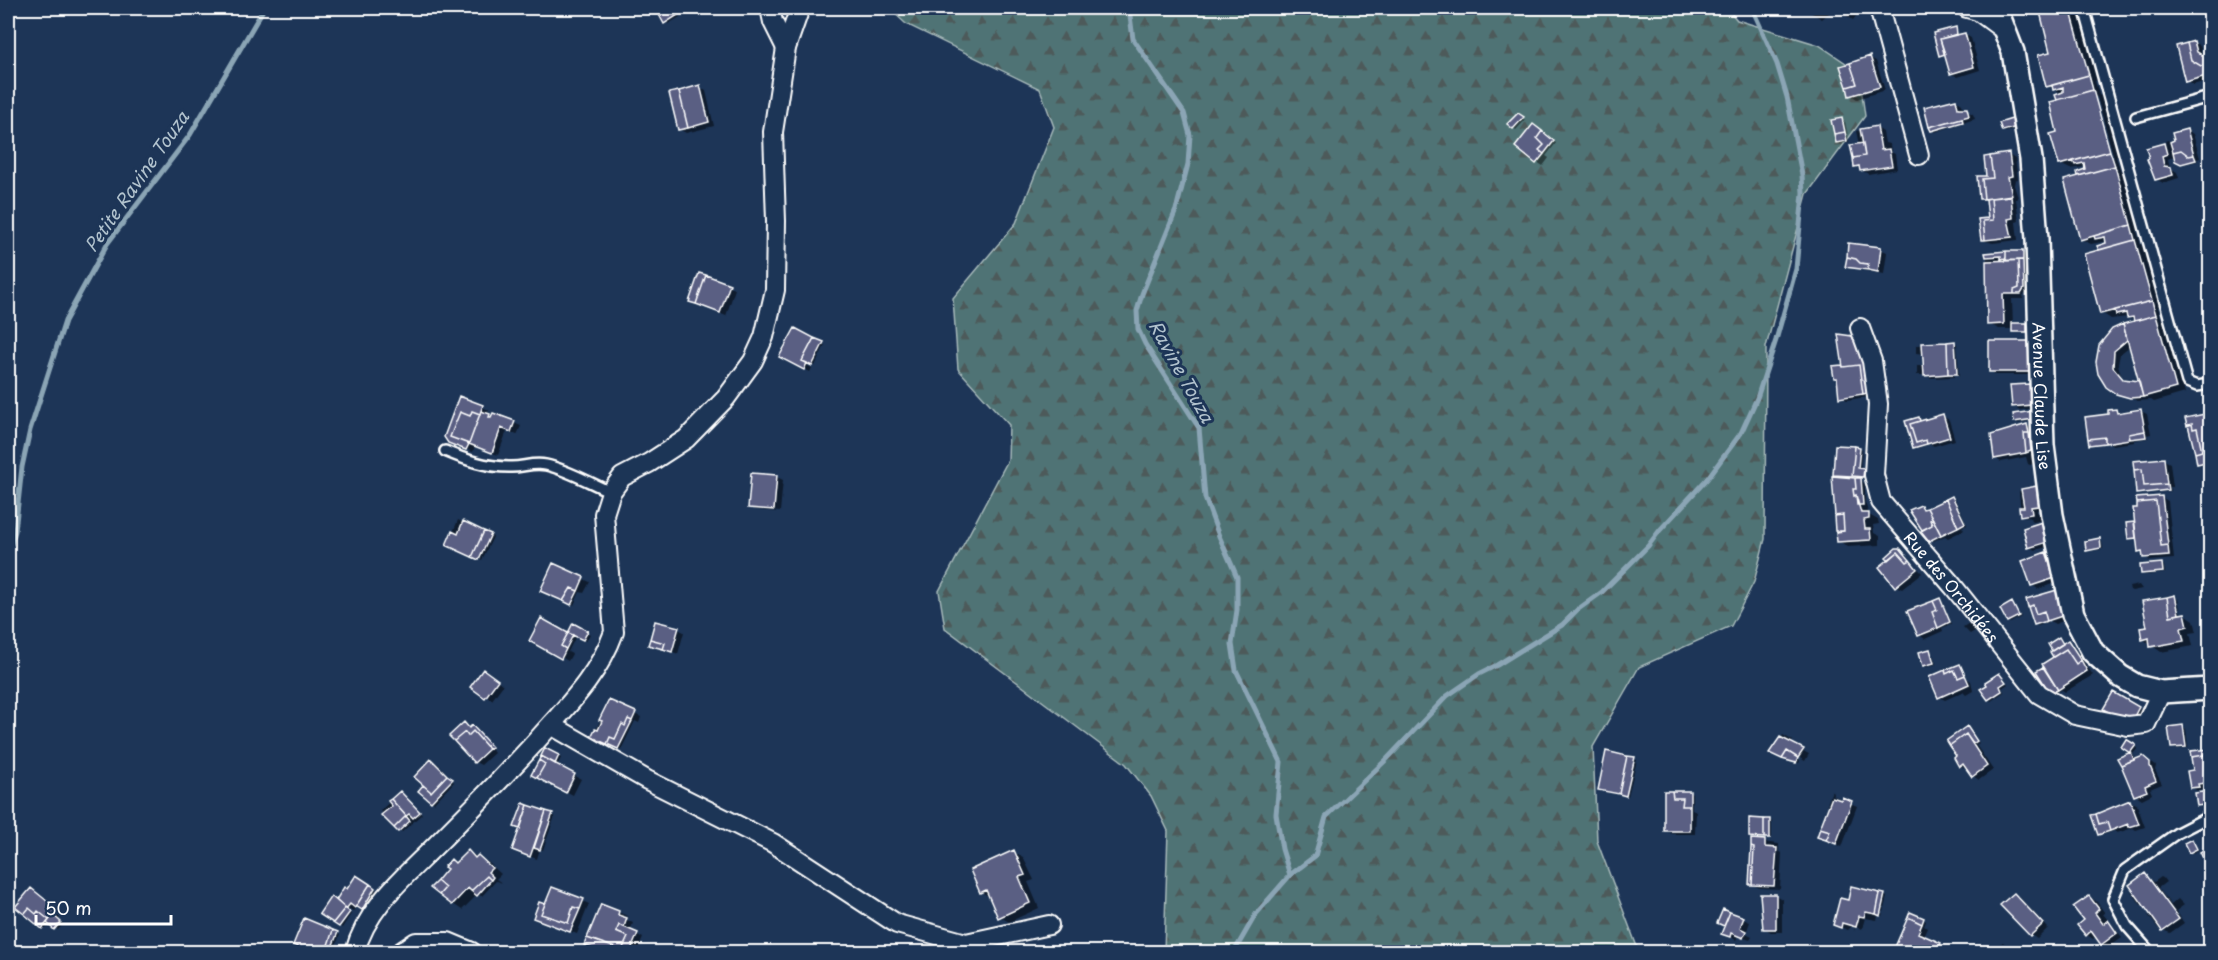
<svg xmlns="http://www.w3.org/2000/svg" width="2218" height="960" font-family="'Playpen Sans',sans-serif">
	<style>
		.forest { fill: url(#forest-firs); stroke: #a7b9ba; stroke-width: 1.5 }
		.shadow { fill: #0007; fill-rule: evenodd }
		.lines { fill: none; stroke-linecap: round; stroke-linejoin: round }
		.stream { stroke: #8ba5b5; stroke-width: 5 }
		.building { fill: #5a5e83; stroke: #fff; stroke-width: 1.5 }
		.service-casing { stroke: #fff; stroke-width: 14 }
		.minor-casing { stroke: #fff; stroke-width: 22 }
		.tertiary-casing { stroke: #fff; stroke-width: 26 }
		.service { stroke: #1d3557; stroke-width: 9 }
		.minor { stroke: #1d3557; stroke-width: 18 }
		.tertiary { stroke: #1d3557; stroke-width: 21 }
		.labels { text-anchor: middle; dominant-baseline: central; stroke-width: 6; stroke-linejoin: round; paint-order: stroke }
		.street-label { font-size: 16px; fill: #fff; stroke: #1d3557 }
		.water-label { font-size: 18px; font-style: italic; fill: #b2c3ce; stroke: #1d3557 }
	</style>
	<defs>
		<pattern id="forest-firs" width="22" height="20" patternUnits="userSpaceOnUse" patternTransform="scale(1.5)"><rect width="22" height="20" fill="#4f7375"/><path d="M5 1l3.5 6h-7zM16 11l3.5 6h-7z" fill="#4d5a5a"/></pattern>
	</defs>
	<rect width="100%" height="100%" fill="#1d3557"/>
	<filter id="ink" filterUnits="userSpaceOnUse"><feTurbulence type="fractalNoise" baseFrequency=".0167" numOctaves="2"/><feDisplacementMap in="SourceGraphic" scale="12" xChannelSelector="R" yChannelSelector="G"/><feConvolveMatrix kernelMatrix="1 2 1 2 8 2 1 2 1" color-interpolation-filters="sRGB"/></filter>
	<g filter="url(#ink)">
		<path class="forest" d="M889,8H1727L1737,20L1819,45L1859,72L1865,116L1807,194L1766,347L1765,539L1754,582L1731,626L1639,667L1593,747L1597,841L1639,952H1164L1168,831L1151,796L1126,764L945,628L939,591L1008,460L1009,425L958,369L953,298L1016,223L1054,127L1040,89L906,24Z"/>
		<path class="shadow" d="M662,8H674L680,17L668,24L658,10Z
			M1807,8H1859L1861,10L1853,20L1835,8L1822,19L1812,13Z
			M2061,8H2072L2079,11L2098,80L2095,81L2099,95L2103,97L2119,156L2116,157L2121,171L2124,173L2140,231H2137L2141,245L2145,247L2161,306L2158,307L2162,320L2165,322L2185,393L2154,402L2151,400L2138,401L2116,393L2100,374L2123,326L2137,322L2128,317L2111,319L2102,313L2103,250L2108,244L2107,241L2091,244L2081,239L2079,172L2091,166L2070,169L2060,164L2057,96L2063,94L2048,86L2052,53L2042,13ZM2093,97H2097L2114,158H2111ZM2130,346L2141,383L2122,379L2118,364L2120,354Z
			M1955,29L1959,35L1964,34L1971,38L1980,70L1958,77L1952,74L1946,56L1940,55L1935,34Z
			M2194,42L2200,46L2203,57H2210V80L2193,85L2187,81Z
			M1870,58L1876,61L1885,90L1857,99L1851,95Z
			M699,87L706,91L714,126L686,133L679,129Z
			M1956,100L1962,104L1964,110L1973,114L1975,119L1935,132L1932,130L1926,108Z
			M1521,116L1525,120L1516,130L1509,124Z
			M1842,120L1845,122L1849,142L1840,144L1837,142Z
			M2017,122L2019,128L2006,132L2004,130Z
			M1534,126L1556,143L1546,156L1549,158L1543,166L1537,162Z
			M1877,128L1883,132L1885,143L1890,144L1891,152L1895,154L1897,169L1868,174L1856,166L1859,145L1856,131Z
			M2187,130L2193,134L2200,158L2197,159L2198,161L2184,164L2176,160L2175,156L2168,159L2170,168L2177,172L2179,178L2163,183L2156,179L2148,149L2166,144L2165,141L2168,140L2171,143Z
			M2009,155L2015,159L2018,179L2015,180L2014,185L2018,198L2016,199L2019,221L2016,222L2018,240L1993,243L1985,241L1982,240L1989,219L1987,200L1981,199L1987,177Z
			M1880,249L1887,252L1884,274L1847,267Z
			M2023,253L2026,254L2027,267L2028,293L2023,295L2024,299H2012L2013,325H2027L2029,326V333H2016L2014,329H1999L1989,324L1992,263L1987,260V254Z
			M729,286L735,289L726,316L698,304Z
			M795,330L825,345L815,366L808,362V366L812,368L810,372L781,356Z
			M1990,342L2038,375H1996L1990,371Z
			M1955,343L1957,344L1959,375H1954V377L1931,378L1926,375H1917V366H1925L1924,354L1916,353V345Z
			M1844,366L1874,396L1847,400L1841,397L1838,379L1834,368Z
			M2029,385L2037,408L2020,410L2013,406Z
			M460,398L489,410L487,415L493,417L494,415L521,426L517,435L507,431L498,455L475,446L473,452L454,444Z
			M2116,410L2121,414L2141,411L2147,414L2151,434L2147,435L2148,438L2135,440V442L2113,445L2109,443L2093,445L2090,444Z
			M2014,415L2036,420L2018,423L2015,421Z
			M2210,415V468L2209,469L2199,463L2187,419Z
			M1943,416L1949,420L1955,440L1934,446L1930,444L1917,448L1914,447L1919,419L1922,422Z
			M2027,425L2033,429L2034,436H2031L2033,454L2041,452L2044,461L2030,465L2028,464L2026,457L2001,462L1995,458Z
			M1859,448L1862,449L1860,470L1866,472V478L1854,477L1863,482L1865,485V502L1869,515L1878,520L1879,524L1873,525L1874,533L1880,536V545L1848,547L1839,541L1836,530L1842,478L1835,474Z
			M2164,460L2170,463L2173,487H2169L2170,491L2140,494L2138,493Z
			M777,477L783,480L780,512L756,510L750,507Z
			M2042,487L2050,508L2037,510V514L2042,513L2046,519L2034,522L2030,518L2021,515L2019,491Z
			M1952,497L1955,499L1967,525L1962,527L1964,530L1948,538L1945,536L1933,541L1911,511L1921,506L1925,510Z
			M2161,497L2168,501L2174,559L2150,561L2140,551L2138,538H2129L2128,524H2136Z
			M458,520L493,537L482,560L448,544Z
			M2024,529L2056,545L2035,550L2029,547Z
			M2099,540L2102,542L2103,549L2090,551L2088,550Z
			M1900,549L1922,573L1902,589L1896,586Z
			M2046,554L2052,557L2061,581L2038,589L2032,585Z
			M2162,564L2164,566L2165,573L2145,575L2142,573Z
			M554,565L590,582L584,593L580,592L574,605L570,603Z
			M2139,585L2142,589L2132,591L2130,590L2129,587Z
			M2175,597L2178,599L2181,615L2185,614L2194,620L2197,632L2190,633L2193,646L2161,652L2143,639Z
			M1940,599L1942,601L1952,624L1942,628L1943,631L1925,639L1919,635Z
			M2028,600L2071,618L2055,624L2046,619L2048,622L2038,626L2035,624Z
			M2012,604L2021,617L2010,623L2008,621Z
			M1971,622L1978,629L1970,634L1963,627Z
			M573,625L590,634L586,641L576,636L568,652L572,654L568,661L531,640L568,635Z
			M678,629L684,632L678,654L668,650Z
			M2059,639L2064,645L2068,642L2071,643L2093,675L2065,692L2062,690L2054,693L2038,672L2055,658L2052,653Z
			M1929,650L1932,652L1936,664L1927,667L1924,665Z
			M1960,666L1967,678L1971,681L1973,691L1966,695L1963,692L1945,700L1939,697Z
			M490,674L503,685L492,700L486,696Z
			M1999,675L2008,684L2002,688L2004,692L1991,701L1989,699V686Z
			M2113,694L2145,712L2137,726Z
			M609,702L641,717L639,723L635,721L621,750L593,736Z
			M465,724L470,729L475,728L493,749L492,750L494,753L481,765L475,762Z
			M2183,727L2186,729L2188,748L2175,749L2172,747Z
			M1967,728L1979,743L1976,745L1993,770L1979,780L1973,776L1967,769L1960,766L1959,756Z
			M1783,735L1793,741L1790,744L1809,754L1805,761L1795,755L1794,757L1800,761L1799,763L1777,756L1787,740L1782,737Z
			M2127,741L2138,748L2133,754L2136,760L2143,757L2156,766L2155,770L2162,784L2150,789L2152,794L2142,799L2136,795L2119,759L2133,753L2123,746Z
			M546,750L561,758L557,766L581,779L573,795L533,774Z
			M2210,750V786L2204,787V790L2198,791L2191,787L2195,771L2192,752Z
			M1634,759L1637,760L1628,796L1606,792L1600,789Z
			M432,761L438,764L454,782L434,803L420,791L425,785Z
			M1832,790L1834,796L1857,806L1842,847L1828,840L1830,807L1827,805Z
			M400,792L422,814L402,832L380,811Z
			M1689,792L1692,794V809L1696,811L1695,834H1672L1666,830Z
			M2130,801L2137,805L2145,827L2136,830L2133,828L2117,833L2114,831L2102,835L2099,834Z
			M528,807L555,816L543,850L540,849L537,859L520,853Z
			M1770,820L1772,822V838L1750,837Z
			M1753,841L1779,844V851L1782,853L1780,889L1760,888L1750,884Z
			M2192,841L2199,850L2193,853L2190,852Z
			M468,852L488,862L501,874L496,879L502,883L496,881L482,896L477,895L462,910L453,904L456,864Z
			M1013,852L1023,857L1034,880L1028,882L1039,908L1009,922L999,916L990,897L981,892Z
			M2145,875L2154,882L2161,877L2163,878L2166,882L2158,888L2171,905L2178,899L2184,905L2176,911L2184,923L2170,933L2158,928L2148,915L2155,918L2146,905H2141L2131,891L2137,894Z
			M356,877L377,890L365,910L357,907L353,911L344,906L343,907L351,914L342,928L321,913L337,902L345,889L347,891Z
			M31,890L63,914L58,920L63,924L58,930L50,924L45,929L43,928Z
			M1775,895L1782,899V932H1771L1764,928Z
			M1884,895L1887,897L1882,916H1878L1877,920L1865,918L1862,929L1855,927L1854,931V927H1851L1848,930L1835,925L1849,902Z
			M2014,895L2020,898L2048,928L2037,939L2031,935L2002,905Z
			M2089,897L2096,901L2105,913L2103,914L2122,937L2108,947L2102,944L2096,936L2093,939L2087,935L2085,921Z
			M583,901L589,904L577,934L541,921L540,904L546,906Z
			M602,906L630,917L624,916L623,918L633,923L630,931L643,938L637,952H605L592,948Z
			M1724,911L1750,922L1746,933L1752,936L1750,940L1738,936L1736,940L1723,933L1726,926L1719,923Z
			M1911,914L1926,921L1924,926L1927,928L1923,937L1947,948L1945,952L1919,951L1912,952L1897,946Z
			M333,932L340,935L333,952H313L301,948Z
			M2003,942L2011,952H1987L1998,946Z"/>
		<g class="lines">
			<path class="stream" d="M1129,8L1133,39L1184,113L1190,135L1188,164L1176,210L1142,294L1137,311L1138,329L1145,344L1199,428L1205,498L1219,536L1237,577V610L1232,644L1236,670L1281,762L1276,814L1282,849L1290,875
				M8,554L15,531L22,467L30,430L65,321L107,244L190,135L264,8
				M1234,952L1256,914L1290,875L1315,856L1326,817L1387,759L1447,696L1479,674L1497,665L1562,625L1577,610L1602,592L1648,546L1660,530L1707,479L1741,433L1757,398L1776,340L1796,269L1803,193L1802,175L1787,97L1777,64L1752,8"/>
		</g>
		<path class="building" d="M659,8H674L678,15L664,24L656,9Z
			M2055,8H2070L2089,75L2046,87L2038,55L2050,52L2040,12Z
			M1956,27L1957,34L1940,39L1945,54L1939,56L1933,33Z
			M1965,33L1974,67L1950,74L1940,39Z
			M2194,41L2197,52L2205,57L2210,55V63L2201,66L2191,60L2187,43Z
			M2187,43L2191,60L2201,66L2210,63V75L2185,82L2176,46Z
			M1870,56L1880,87L1849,96L1847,87L1857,84L1850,63Z
			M1850,63L1857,84L1847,87L1840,66Z
			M2089,75L2093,90L2057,100L2055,95L2063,92V87L2053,90L2052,85Z
			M700,85L709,122L688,128L679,91Z
			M2093,90L2110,151L2059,165L2050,134L2057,132L2050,102Z
			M679,91L688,128L678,130L669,93Z
			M1956,99L1958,108H1967L1969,116L1929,127L1924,107Z
			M1518,113L1524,117L1513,129L1507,124Z
			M1842,118L1845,132L1834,134L1831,120Z
			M1962,118L1963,122L1931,131L1929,127Z
			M2015,118L2017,127L2002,131L1999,123Z
			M1533,124L1542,131L1537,138L1544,145L1539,150L1544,154L1536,164L1515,147Z
			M1877,126L1881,150L1889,149L1892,166L1860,171L1859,166L1854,167L1853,158L1865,156L1860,129Z
			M2187,129L2194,155L2189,156L2181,150L2173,152L2170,142L2174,140L2172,133Z
			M1542,131L1554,141L1544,154L1539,150L1544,145L1537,138Z
			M1845,132L1847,141L1836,143L1834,134Z
			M1863,143L1865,156L1853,158L1850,145Z
			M2164,143L2167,154L2162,156L2164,166L2171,167L2173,175L2155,180L2147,159L2149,158L2146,148Z
			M2181,150L2189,156L2194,155L2196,160L2181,164L2175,161L2173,152Z
			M2110,151L2115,166L2078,176L2077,172L2085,169L2084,163L2075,165L2073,161Z
			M2009,153L2012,176L2008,177L2012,195L1984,199L1982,179L1993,178L1990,156Z
			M1990,156L1993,178L1982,179L1984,199H1979L1977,176H1986L1984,157Z
			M2115,166L2131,225L2080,240L2064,180Z
			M2011,196L2013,218L2008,219L2012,237L1985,240L1983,221L1993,220L1991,198Z
			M1991,198L1993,220L1983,221L1985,240H1981L1978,219L1988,218L1986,199Z
			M2131,225L2135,240L2099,250L2097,246L2106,243L2105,237L2095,239L2094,236Z
			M2135,240L2152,301L2100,314L2084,254Z
			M1848,243L1881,247L1878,272L1868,270V264L1860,263L1856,259L1847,257Z
			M2006,251H2023V260L2006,261Z
			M2006,251V258L2001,259V256L1986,257L1985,253Z
			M1847,257L1856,259L1860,263L1868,264V270L1845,267Z
			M2018,260H2023L2024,289L2021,294H2014V290L2019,288Z
			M2018,260L2019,288L2014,290V294H2003L2004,324L1987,325L1986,261Z
			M699,273L706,275L696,304L689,302Z
			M706,275L730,284L720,313L696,304Z
			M2152,301L2156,315L2134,321L2133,317L2127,318L2126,313L2116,315L2115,310Z
			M2156,315L2176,388L2143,397L2123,324Z
			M2012,323H2027V332H2012Z
			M2123,324L2127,340L2114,351L2113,367L2123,379L2139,381L2143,397L2130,398L2116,394L2106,387L2098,374L2096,362L2099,345L2112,329Z
			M795,328L814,338L802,361L807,363L804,370L779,357Z
			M1838,334L1852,336L1860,340L1868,393L1863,394L1859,365L1843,367Z
			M814,338L824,342L812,366L802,361Z
			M1955,341L1957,374H1948L1947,342Z
			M1989,341H2031L2032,372H1989Z
			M1947,342L1948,374L1924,376L1922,343Z
			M1842,365L1843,367L1859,365L1863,394L1839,398L1837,378H1834L1832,366Z
			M2030,384L2031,405L2012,407L2010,385Z
			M459,396L483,405L480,414L472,411L470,416L460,412L450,437L469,444L466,450L448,443L444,437Z
			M2116,409L2117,413L2141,409L2145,431L2129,434L2130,439L2105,443V437L2088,439L2085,417L2108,414V410Z
			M472,411L480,414L469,444L450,437L460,412L470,416Z
			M481,411L490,414L489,417H491L493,413L515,421L511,432L501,428L492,453L469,444Z
			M2033,411L2034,419L2014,422L2013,414Z
			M2210,413V461L2197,464L2195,453L2202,451L2197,428L2193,429L2192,424L2187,426L2185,418Z
			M1943,414L1950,437L1927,444L1926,440L1916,443L1910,424Z
			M1919,417L1920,421L1910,424L1916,443L1926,440L1927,444L1913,448L1905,421Z
			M2027,424L2029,433H2024L2026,453L1994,459L1991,435Z
			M2192,424L2193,429L2197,428L2202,451L2195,453L2188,425Z
			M2145,431L2146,437L2130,439L2129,434Z
			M2024,433H2029L2031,451L2026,453Z
			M2105,437V443L2089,445L2088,439Z
			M1835,445L1855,446L1852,476L1833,475Z
			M1855,446L1860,447L1858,468L1864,469L1863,477L1852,476Z
			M2164,458L2167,484L2144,486L2142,469L2134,470L2133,461Z
			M2142,469L2144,486L2167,484L2168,490L2136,494L2134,470Z
			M751,473L777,475L774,510L748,508Z
			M1832,476L1855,478L1856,489H1853L1854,496L1856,495L1861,513H1869V519L1864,520L1865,529H1870L1871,540L1837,542L1836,532L1844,531L1843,515L1835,516Z
			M1855,478H1861L1863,505H1857L1856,495L1854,496L1853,489H1856Z
			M2042,485L2045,505L2031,507L2032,514L2020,516L2019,507H2024L2021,489Z
			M1952,496L1965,523L1958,527L1946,499Z
			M2162,496L2168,545L2161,546L2156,501L2137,503L2136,498Z
			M1946,499L1958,527L1941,535L1927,508Z
			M2156,501L2161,546L2168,545L2169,556L2143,558L2142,551L2138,552L2133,508H2137V503Z
			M1921,505L1923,509L1927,508L1933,519L1930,520L1932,525L1922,530L1909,510Z
			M1843,515L1844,531H1835L1834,516Z
			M1933,519L1941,535L1929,541L1921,531L1932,525L1930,520Z
			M463,521L484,531L472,557L446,545L452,531L458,534Z
			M2045,521L2051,541L2028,548L2023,528Z
			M2134,522L2136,538L2128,539L2126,523Z
			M484,531L491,534L479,560L472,557Z
			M2100,538L2101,548L2086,551L2085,541Z
			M1896,548H1900L1910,560L1907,562L1898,552L1889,560L1886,557Z
			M1898,552L1907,562L1910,560L1917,569L1895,587L1879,567Z
			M2046,552L2055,578L2031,586L2022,561Z
			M553,563L584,577L578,591L571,588L563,601L540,591Z
			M2162,563L2163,572L2141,574L2140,565Z
			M571,588L578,591L571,605L563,601Z
			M2057,590L2065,615L2047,621L2044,611L2036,614L2033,605L2028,607L2026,599Z
			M2175,595L2179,614L2170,616L2167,597Z
			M2167,597L2170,616L2185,613L2188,626L2181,628L2184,641L2150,647L2149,638L2142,640L2140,628L2147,627L2142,601Z
			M1940,598L1950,622L1938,628L1932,612L1937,610L1933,601Z
			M1933,601L1937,610L1932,612L1938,628L1918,636L1907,611Z
			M2012,602L2019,616L2007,622L2000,609Z
			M2033,605L2036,614L2044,611L2047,621L2034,625L2028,607Z
			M541,618L568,633L561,646L566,649L561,659L529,641Z
			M655,621L679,627L672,652L663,649L665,643L650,639Z
			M573,623L588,631L583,640L568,633Z
			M568,633L573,635L566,649L561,646Z
			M2059,637L2063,644L2052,651L2048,644Z
			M650,639L665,643L663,649L648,645Z
			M2068,640L2081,660L2076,664L2066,649L2053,657L2050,652Z
			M1930,649L1934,663L1923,666L1919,652Z
			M2066,649L2076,664L2081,660L2087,671L2058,690L2042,664Z
			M1960,664L1965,675L1958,678L1954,670L1946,674L1945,670Z
			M2043,667L2058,690L2050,693L2036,671Z
			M483,669L498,680L485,698L470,687Z
			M1945,670L1946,674L1954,670L1958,678L1965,675L1969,684L1938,698L1929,677Z
			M1999,673L2006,682L2000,686L2002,691L1988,700L1980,689L1987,685L1985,682Z
			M2113,692L2139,707L2130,724L2103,709Z
			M609,700L636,712L632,721L628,719L625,726L622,724L615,739L610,737L607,744L591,737L595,729L598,730L602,721L599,720Z
			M628,719L632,721L618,749L607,744L610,737L615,739L622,724L625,726Z
			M464,722L469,728L472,725L492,747L489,749L473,731L468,736L465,732L454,741L449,736Z
			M2183,725L2186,747L2171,748L2168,727Z
			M1967,726L1977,741L1973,744L1966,734L1949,746L1946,741Z
			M473,731L489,749L474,763L454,741L465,732L468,736Z
			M1966,734L1987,766L1972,777L1963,764L1959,767L1954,758L1956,756L1949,746Z
			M1780,737L1804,749L1798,758L1787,751L1782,759L1769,753Z
			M2126,739L2136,745L2130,753L2121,747Z
			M545,748L559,755L555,764L541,756Z
			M2210,749V754L2191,757L2190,751Z
			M1606,751L1627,756L1619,794L1598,790Z
			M1787,751L1798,758L1796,763L1782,759Z
			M2131,752L2134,760L2121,765L2117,758Z
			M2210,754V782L2198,784L2199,787L2190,788L2187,771L2193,770L2191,757Z
			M541,756L575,774L566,793L537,778L545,764L539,760Z
			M1627,756L1635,757L1626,796L1619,794Z
			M2143,756L2150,762V766L2156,781L2145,786L2147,791L2134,796L2121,765Z
			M431,759L447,775L431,792L414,777Z
			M539,760L545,764L537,778L531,775Z
			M447,775L453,779L431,802L418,791L423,785L431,792Z
			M400,791L420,812L413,818L409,814L406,816L391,799Z
			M1664,791H1672L1673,798H1683L1682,806H1690V831H1664Z
			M1672,791H1690V806H1682L1683,798H1673Z
			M2210,791V804L2197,806L2195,793Z
			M1832,797L1841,800L1842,797L1852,801L1836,844L1826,840L1830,831L1820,828Z
			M391,799L406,816L394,828L381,815L392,806L388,801Z
			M2130,800L2139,824L2129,827L2128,824L2110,831L2107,822L2099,824L2096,814Z
			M523,803L528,805L520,829L514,827Z
			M528,805L546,811L530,857L512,850Z
			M546,811L553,813L540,850L534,848Z
			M2096,814L2099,824L2107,822L2110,831L2098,835L2091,815Z
			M406,816L410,821L398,832L394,828Z
			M1749,818L1764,819V838L1749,837Z
			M1764,819H1770V838H1764Z
			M1820,828L1830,831L1826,840L1817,837Z
			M1751,839L1765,840V847L1777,848L1774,886L1752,885L1754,848L1751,847Z
			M2192,839L2197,849L2189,853L2184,843Z
			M2210,846V872L2200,852Z
			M1751,847L1754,848L1752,885H1749Z
			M468,850L475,858L478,855L492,868L488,872L493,877L491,880L487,876L471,891L468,888L452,905L439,895L445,888L437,881L447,869L444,867L451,859L455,863Z
			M1014,850L1025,875L1019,877L1030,903L998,918L986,890L980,893L970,870Z
			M2145,873L2179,919L2162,931L2129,885Z
			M356,875L370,884L355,908L350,904L346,909L336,900L344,887L347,889Z
			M487,876L491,880L477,896L471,891Z
			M437,881L445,888L439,895L430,888Z
			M370,884L375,888L362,910L356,906Z
			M1851,886L1880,893L1876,914L1866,912L1864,917L1859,916L1856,927L1842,923L1841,928L1833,925L1840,898L1848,900Z
			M552,887L584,899L580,909L573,907L568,923L541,914Z
			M31,888L58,910L49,920L38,911L36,914L29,908L24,914L15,907Z
			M1880,893L1885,894L1880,916L1876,914Z
			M2014,893L2043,924L2030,936L2000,905Z
			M1760,894H1776V929H1763Z
			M331,896L345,908L333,923L319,914Z
			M2089,896L2099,909L2095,913L2103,924L2108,920L2117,933L2101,945L2091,931L2086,936L2077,925L2083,920L2073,907Z
			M539,902L545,904L541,914L568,923L573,907L580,909L570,932L533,918Z
			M601,904L619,911L618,915L627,918L624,927L619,925L616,932L628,937L622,950L587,938Z
			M29,908L36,914L38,911L49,920L42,929L24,914Z
			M345,908L350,912L339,927L333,923Z
			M1723,909L1730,912L1724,926L1717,923Z
			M1730,912L1744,917L1740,928L1746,931L1743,938L1731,933L1730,937L1721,934Z
			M1910,912L1924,918L1922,924L1908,917Z
			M53,915L61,922L54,930L47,923Z
			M1908,917L1922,924L1918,933L1941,943L1937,952H1921L1912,949L1911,952L1895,947Z
			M304,918L333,930L327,948L331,950L330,952H311L293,945Z
			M619,925L638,933L630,952H604L584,945L587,938L622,950L628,937L616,932Z
			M333,930L338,932L331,950L327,948Z"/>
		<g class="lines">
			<defs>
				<path id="service" d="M2086,8V15L2187,382L2197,386L2210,384
					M2136,117L2210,97
					M445,451C466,460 486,467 509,467C522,468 532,462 546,465C568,470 590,483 611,492
					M2150,952L2127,926L2113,899L2125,870L2177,833L2210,816"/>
				<g id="minor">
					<path d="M770,8L773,22L786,48"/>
					<path d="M1879,8L1919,155"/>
					<path d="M1967,8L1978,11L2005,31"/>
					<path id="s1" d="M1860,328L1872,361L1878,404L1874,475L1881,502L1953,586L2039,694L2075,715L2128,726L2146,724L2161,692"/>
					<path d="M551,725L647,780L773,843L897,924L966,943L1049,925"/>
					<path d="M355,952C366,909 403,878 433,848C472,809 511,770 547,729C574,699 600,671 614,632L604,514L611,492L622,477L649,463L686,439L726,398L753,361L764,337L775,290L776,221L773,132L786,48L800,8"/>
					<path d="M401,952L416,942H448L472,952"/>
				</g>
				<g id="tertiary">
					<path id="s2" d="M1996,8L2013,52L2031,159L2037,239L2043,445L2052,515L2073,614L2093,652L2120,676L2137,686L2161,692L2210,689"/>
				</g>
			</defs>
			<use href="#service" class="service-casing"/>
			<use href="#minor" class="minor-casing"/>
			<use href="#tertiary" class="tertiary-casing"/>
			<use href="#service" class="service"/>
			<use href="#minor" class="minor"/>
			<use href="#tertiary" class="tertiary"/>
		</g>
	</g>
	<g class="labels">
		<g class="street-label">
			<text stroke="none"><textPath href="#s2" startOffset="393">Avenue Claude Lise</textPath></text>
			<text stroke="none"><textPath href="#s1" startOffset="288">Rue des Orchidées</textPath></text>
		</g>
		<g class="water-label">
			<text transform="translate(136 181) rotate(-55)">Petite Ravine Touza</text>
			<text transform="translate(1182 371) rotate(61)">Ravine Touza</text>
		</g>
	</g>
	<rect width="2218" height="960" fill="none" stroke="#1d3557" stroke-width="30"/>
	<rect x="15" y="15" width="2188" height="930" fill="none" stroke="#fff" stroke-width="2" filter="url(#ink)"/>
	<path d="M36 915v9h135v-9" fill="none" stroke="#ffffff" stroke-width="3"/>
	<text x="45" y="915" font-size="18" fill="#ffffff" stroke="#1d3557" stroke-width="4.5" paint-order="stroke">50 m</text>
</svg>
